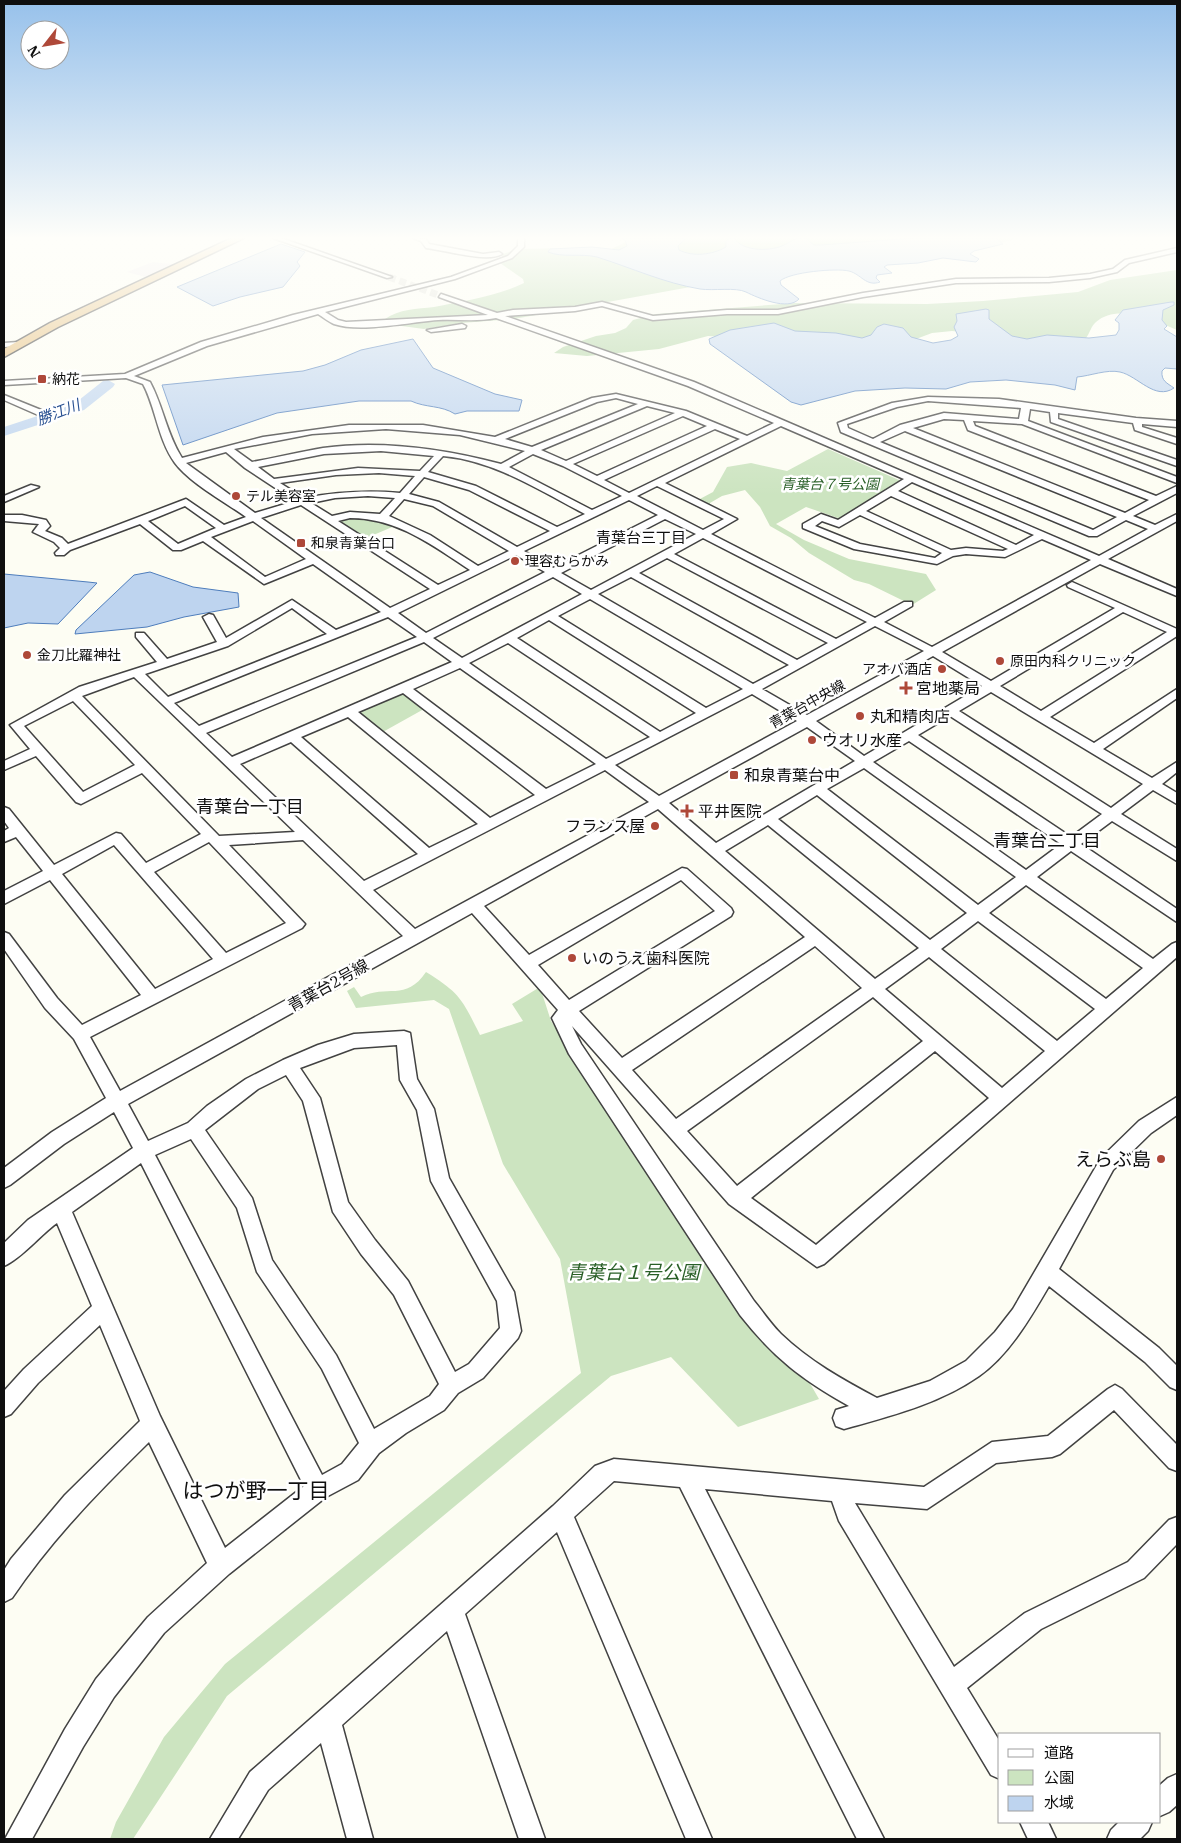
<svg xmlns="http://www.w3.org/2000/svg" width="1181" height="1843" font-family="'IBM Plex Serif','Noto Sans JP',serif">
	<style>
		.industrial { fill: #ece5ec }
		.green { fill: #cce4c0 }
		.forest { fill: #afd3a1 }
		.water { fill: #bed4ef; stroke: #4e7dbc }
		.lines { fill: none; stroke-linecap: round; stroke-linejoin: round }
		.river { fill: #bed4ef; fill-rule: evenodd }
		.minor-tunnel { stroke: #d9d9d1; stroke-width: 7; stroke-dasharray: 7 4; stroke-linecap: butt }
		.minor-casing { stroke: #424242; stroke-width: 3 }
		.highway-casing { stroke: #202020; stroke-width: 3 }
		.minor { fill: #fff; fill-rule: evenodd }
		.highway { fill: #e2b76d; fill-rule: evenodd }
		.poi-dot { fill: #ae4839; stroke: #fff; stroke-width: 2 }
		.labels { text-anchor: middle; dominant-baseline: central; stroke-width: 5; stroke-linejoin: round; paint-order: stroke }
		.far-poi-label { font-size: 14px; fill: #0f0f0f; stroke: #fff; text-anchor: start }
		.far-park-label { font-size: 14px; font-style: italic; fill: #295f27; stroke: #fff }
		.far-street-label { font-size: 14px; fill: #0f0f0f; stroke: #fff }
		.far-water-label { font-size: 15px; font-style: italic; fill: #285091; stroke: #fff }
		.far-neighbourhood-label { font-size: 15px; fill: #0f0f0f; stroke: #fff }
		.poi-label { font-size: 16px; fill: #0f0f0f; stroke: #fff; text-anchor: start }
		.street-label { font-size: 16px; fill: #0f0f0f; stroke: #fff }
		.neighbourhood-label { font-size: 18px; fill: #0f0f0f; stroke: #fff }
		.near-poi-label { font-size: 19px; fill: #0f0f0f; stroke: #fff; text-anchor: end }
		.near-park-label { font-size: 19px; font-style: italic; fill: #295f27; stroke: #fff }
		.near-neighbourhood-label { font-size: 21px; fill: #0f0f0f; stroke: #fff }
	</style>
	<rect width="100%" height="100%" fill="#fdfdf3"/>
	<path class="industrial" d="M153,262L179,265L149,278L127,272Z"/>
	<path class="green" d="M828,449L899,480L900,483L841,519L806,507L776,524L804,540L849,559L926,574L936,590L912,605L869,584L854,580L809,553L791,538L770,526L760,507L745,490L722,496L710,503V505L698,500L713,492L727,467L751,463L787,471Z
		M343,519H366L397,525L364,539L339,522Z
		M399,694L404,695L424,709L381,733L361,716L362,710Z
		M426,972C460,993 462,999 480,1035L523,1021L512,1004L540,987L551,1021L625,1134L808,1380L819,1399L738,1427L671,1357L611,1376L227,1696L133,1839H110L116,1822L164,1737L225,1664L581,1373L560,1259L503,1164L449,1009L434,1000L356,1008L347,991L354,987L361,997C386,984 406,1002 426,972Z"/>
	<path class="forest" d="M629,238H1020L995,244L718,282L514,319L462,323L424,329L387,324L385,319C399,309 417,309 434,307C463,301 498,296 524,283L523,279L500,263L503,254L517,249L565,248L603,253L628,241Z
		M1177,270V330C1155,320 1117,303 1096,322C1091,326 1090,333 1086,338L1065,343L952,331L932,333L916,339L848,344L708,336L659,349L587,356L554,353L563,347L596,336L615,333L626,328L633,320L656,314L795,303L927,304L983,301L1078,292L1110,280Z"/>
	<path class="water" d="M621,238H686L678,246L679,250C693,257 712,255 726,247V241L730,238H734C743,252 772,252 786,244C792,241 798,236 805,238C809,239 810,243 814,245H821L916,238H996L1003,244L974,251L970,254L979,259L976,262L943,258L918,263L887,265L884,267L892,273L877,275L876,278L880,282C866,287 861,274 849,271C836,268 790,272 780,281L781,285L799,299C788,311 758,298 746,292C736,287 713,291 700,289C664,283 632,268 597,257C580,253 563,258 548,252L550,249L592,247L619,250L627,246L625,240Z
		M281,244L305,252L297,262L300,266L283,287L240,297L213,306L177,287Z
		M1171,302H1174V305L1163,310L1162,320L1167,326L1164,329L1177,337V369L1165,368L1162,371C1161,381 1167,383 1174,388C1155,401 1138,376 1120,372C1107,369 1090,376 1077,377L1075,390L1055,385L1006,380L970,382L946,389L905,388L855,391L801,405L791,402L710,344L709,339L730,330L774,323L795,331L836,333L862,338L871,335L877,327L884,324L903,328L911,337L933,343L951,340L958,336L954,327L957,321L956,314L986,309L989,310V319L1012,336L1027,339L1047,335L1089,338L1116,335L1119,330V323L1115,320L1123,310Z
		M413,339L433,368L495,394L522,400L519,411H467L455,414C441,405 426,408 411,401H359L277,413L183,445L162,385L303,371L325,365L361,350Z
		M150,572L193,587L238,593L239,607L184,617L147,627L75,634L76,630L134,575Z
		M4,574L88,582L97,583L58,624L28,623L4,628Z"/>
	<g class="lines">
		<path class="river" d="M108,380L115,384L113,387L84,410L4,436V427L74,404L103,381Z"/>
		<path class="minor-tunnel" d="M389,277L441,296"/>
		<defs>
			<path id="minor" d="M4,238H8L4,240Z
				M273,238H281L392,277L387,278Z
				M413,238L426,239L429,244L483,254L499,252L502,254C487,263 445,250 426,248L421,241Z
				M518,238H524V247L512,258L455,279L325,312L338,320L346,322L488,315L439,297L441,294L497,313L513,310L575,307L602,302L653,316L727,310H778L863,293L956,279L1049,278L1090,274L1113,269L1125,260L1177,248V252L1129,263L1117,272L1090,278L1049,282L956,283L863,297L778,314H727L653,320L602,306L575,311L505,316L694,382L1099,556L1148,529L1126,520L1097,536H1089L841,432L838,423L892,403L928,397L999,399L1136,418L1177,421V427L1142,424V427L1177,438V444L1135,430L1133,423L1058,413V419L1177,460V466L1051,422L1050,412L1030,409L1028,421L1177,477V483L1022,424L973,421L975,426L1156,496L1177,486V493L1133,516L1155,525L1177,514V521L1108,559L1177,589V596L1100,564L942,652L991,681L1115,608L1068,587L1067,585L1072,582L1177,629V636L1050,717L1094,743L1177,689V698L1103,749L1152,778L1177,762V772L1162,784L1177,793V804L1153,790L1121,814L1177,849V861L1112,821L1081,844L1177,909V922L1071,851L1037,877L1153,959L1172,944L1177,942V957L824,1264L817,1267L729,1204L572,1026L581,1044L754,1301C763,1312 771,1324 781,1334C809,1361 843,1380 877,1398L930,1381L966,1361L995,1332L1013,1309L1101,1158L1139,1121L1177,1097V1115L1151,1133L1113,1170L1059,1269L1159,1348L1177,1366V1390L1170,1387L1145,1362L1049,1286C1031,1317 1009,1355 979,1376C939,1404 890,1416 844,1429L836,1426L833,1418L836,1410L849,1406C801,1379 774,1358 740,1315L569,1054L552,1018L558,1010L472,913L128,1104L148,1141L188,1123L207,1106L246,1079L283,1060L318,1045L354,1034L404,1031L410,1033L417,1079L434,1109L449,1178L514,1292L521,1331L518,1338L483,1378L458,1393L444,1410L406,1433L379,1453L358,1480L326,1497L229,1574L164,1633L114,1697L83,1747L32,1839H5L65,1729L96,1679L148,1617L207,1563L149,1442C99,1491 51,1540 12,1598L4,1602V1570L11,1559L65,1495L140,1421L100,1325L38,1383L11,1414L4,1417V1391L24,1369L92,1306L57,1223C40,1235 22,1258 4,1266V1243L28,1220L133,1148L114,1112L64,1144L10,1185L4,1188V1168L52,1132L106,1098L74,1039L45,1008L4,949V932L9,934L57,998L82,1025L141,995L50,880L4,904V891L43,871L16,837L4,842V831L9,828L4,821V807L9,809L54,865L116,833L121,834L146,863L201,834L142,773L81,804L76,802L36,756L4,770V761L30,749L10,725L79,687L157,662L136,637V633H144L167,659L217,642L203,617L209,614L213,615L226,638L292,600L336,630L381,612L313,564L264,584L203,541L181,550H173L140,524L70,550L64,555H56L55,553L60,548L54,542L33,532L39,524L4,521V515H22L46,520L50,526L45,531L62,538L68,544L186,499L224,525L246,517C225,502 190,483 175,463C158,440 156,408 143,384L126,378L4,385V381L125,374L201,342L293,315L451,277L508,256L518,246ZM318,314C323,317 329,322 334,324C360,333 411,322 438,320C458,319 476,322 496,318L688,386L774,423L747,436L686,411L616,394L592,398L495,437L423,425H349L263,437L182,458C167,435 163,406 150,382L134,376L207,346ZM616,398L638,404L532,447L505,439L597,402ZM928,401L1021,408L1019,419L944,413L900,425L873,439L848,428L847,424L897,407ZM647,406L675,413L566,461L541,450ZM683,416L707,426L597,476L573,464ZM944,419L964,420L968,430L1149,500L1125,513L913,428ZM781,426L904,479L838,520L821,514L803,524V528L854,549L937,564L953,556L966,554L1005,557L1042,539L1091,560L932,647L884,622L912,606V602H904L875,618L711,534L737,519L665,483ZM386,429L460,435L525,451L501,464C444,449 382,440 323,448C299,452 275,458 252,462L234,449L312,434ZM715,429L740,439L629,493L604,480ZM905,431L1117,517L1093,530L880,442ZM381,451L434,456L420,471L358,468L274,479L258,467L324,454ZM226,452L245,468L295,501L255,513L186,463ZM533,454L563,466L622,496L592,510L509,467ZM443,456C495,461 539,490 585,514L557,527L476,486L428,472ZM379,473L415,476L400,493C366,490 337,492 304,498L280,483L336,475ZM424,477L469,490L550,531L517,547L439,502L409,494ZM912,482L1034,535L1016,545L898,491ZM657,486L724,519L703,530L637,496ZM368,496L395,498L380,514L350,512L332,516L311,503L335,498ZM891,496L1008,549L1003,551L966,548L951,550L866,511ZM404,499L433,506L509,551L478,566L430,535L389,516ZM629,500L658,515L553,568L524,551ZM301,505L430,589L390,608L261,518ZM185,506L216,528L178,544L148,521ZM860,515L942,553L935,558L860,544L815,526L822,521L839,527ZM350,518C397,518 432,545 470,570L438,585L338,521ZM665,519L696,534L591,590L561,573ZM253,521L306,559L265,577L211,537ZM703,538L867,622L836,639L674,554ZM516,555L545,572L426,633L398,613ZM667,558L828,643L797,660L639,573ZM553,577L582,594L462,658L433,638ZM631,577L789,665L753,684L598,594ZM590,599L743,689L706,708L558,616ZM292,608L327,634L168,697L145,674L228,646ZM1123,612L1167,632L1041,711L1000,686ZM388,617L417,637L199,726L174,703ZM549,620L696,713L660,732L517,638ZM875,626L924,651L807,715L762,689ZM424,642L452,662L232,757L206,733ZM508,643L650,737L606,759L469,663ZM933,656L982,686L864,756L816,721ZM460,668L596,764L546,789L413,689ZM134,677L295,832L219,836L82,696ZM991,692L1143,784L1111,808L959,711ZM403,693L535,795L490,818L358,712ZM752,694L797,721L659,796L615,765ZM73,701L135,765L83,792L24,726ZM950,716L1102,814L1071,837L918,735ZM348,717L478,824L429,848L301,737ZM807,727L855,761L716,843L669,803ZM909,741L1061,844L1026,870L873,762ZM291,742L418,854L364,881L240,764ZM864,768L1016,877L978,905L827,789ZM605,770L649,802L415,929L373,890ZM817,795L967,913L930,940L778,819ZM658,809L805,937L622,1058L579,1011L731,916L733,912L731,908L687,869L682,868L529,955L484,906ZM768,825L919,948L875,979L725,851ZM303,840L403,936L120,1091L90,1037L302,928L305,924L229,845ZM209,842L286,923L226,953L154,872ZM114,845L213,959L155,989L62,874ZM681,880L715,911L569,1000L538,965ZM1026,885L1143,968L1106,999L989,913ZM978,921L1095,1009L1057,1041L941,949ZM815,946L862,988L676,1119L632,1070ZM929,957L1045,1051L1002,1088L885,989ZM873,997L923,1041L737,1186L687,1131ZM397,1045L400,1080L417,1110L431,1181L497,1301L500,1328L469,1364L455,1372L408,1281L375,1240L348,1202L320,1098L300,1068L354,1048ZM935,1051L989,1098L816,1245L751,1198ZM286,1075L303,1101L333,1212L361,1254L394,1295L439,1384L430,1396L374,1429L336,1355L272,1260L252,1198L205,1130L258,1089ZM191,1139L237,1208L257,1272L322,1369L359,1443L342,1464L322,1475L155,1155ZM141,1163L304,1486L225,1548L160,1416L72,1212Z
				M462,324L466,326L465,328L431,332L427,330Z
				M18,342L22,344L21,346L4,347V343Z
				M4,395L51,414L52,416L45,418L4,400Z
				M31,485L39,487L4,502V496Z
				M1115,1385L1122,1389L1177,1445V1471L1169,1468L1114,1410L1060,1454L1052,1457L996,1463L927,1509L855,1503L954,1667L1025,1613L1128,1562L1169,1520L1177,1517V1544L1144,1578L1041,1629L967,1688L1000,1742V1779L991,1775L839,1521L832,1501L705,1489L884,1839H857L680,1487L614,1481L574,1517L712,1839H686L557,1532L465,1614L545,1839H519L447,1631L342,1725L373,1839H347L321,1743L268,1790L238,1839H210L250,1772L553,1506L595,1466L614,1459L924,1487L992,1442L1048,1436L1108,1389Z
				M1177,1774V1805L1169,1812L1160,1816V1785L1168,1778Z
				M1020,1822H1048L1056,1839H1028Z
				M1119,1822H1152L1148,1831L1140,1839H1107L1111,1830Z"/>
			<path id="highway" d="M232,238H244L58,327L4,357V349L50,323Z"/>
		</defs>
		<use href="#minor" class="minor-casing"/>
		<use href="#highway" class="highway-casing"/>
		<use href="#minor" class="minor"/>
		<use href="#highway" class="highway"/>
	</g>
	<linearGradient id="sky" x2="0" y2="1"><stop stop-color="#97c1eb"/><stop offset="0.48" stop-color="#fefefa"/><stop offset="1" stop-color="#fefefa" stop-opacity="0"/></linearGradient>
	<rect width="1181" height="496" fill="url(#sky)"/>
	<g class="poi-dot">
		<rect x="37" y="374" width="10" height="10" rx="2.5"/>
		<circle cx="236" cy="496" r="5"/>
		<rect x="296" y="538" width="10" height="10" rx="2.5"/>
		<circle cx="515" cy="561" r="5"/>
		<circle cx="27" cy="655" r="5"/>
		<circle cx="1000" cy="661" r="5"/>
		<circle cx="942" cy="669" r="5"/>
		<path d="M903.5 680.5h5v5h5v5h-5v5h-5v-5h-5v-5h5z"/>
		<circle cx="860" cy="716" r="5"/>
		<circle cx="812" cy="740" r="5"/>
		<rect x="729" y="770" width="10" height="10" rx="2.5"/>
		<path d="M684.5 803.5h5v5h5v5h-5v5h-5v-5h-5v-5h5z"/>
		<circle cx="655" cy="826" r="5"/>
		<circle cx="572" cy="958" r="5"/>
		<circle cx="1161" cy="1159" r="5"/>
	</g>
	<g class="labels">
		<g class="far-poi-label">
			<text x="52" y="379">納花</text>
			<text x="246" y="496">テル美容室</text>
			<text x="311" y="543">和泉青葉台口</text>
			<text x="525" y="561">理容むらかみ</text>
			<text x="37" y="655">金刀比羅神社</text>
			<text x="1010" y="661">原田内科クリニック</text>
			<text x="932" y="669" text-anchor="end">アオバ酒店</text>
		</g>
		<g class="far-park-label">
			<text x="830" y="484">青葉台７号公園</text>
		</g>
		<g class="far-street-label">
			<text transform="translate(807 704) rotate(-29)">青葉台中央線</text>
		</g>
		<g class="far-water-label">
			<text transform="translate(58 412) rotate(-21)">勝江川</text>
		</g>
		<g class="far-neighbourhood-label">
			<text x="641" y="537">青葉台三丁目</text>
		</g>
		<g class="poi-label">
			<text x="916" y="688">宮地薬局</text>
			<text x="870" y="716">丸和精肉店</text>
			<text x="822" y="740">ウオリ水産</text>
			<text x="744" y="775">和泉青葉台中</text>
			<text x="698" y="811">平井医院</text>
			<text x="645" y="826" text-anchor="end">フランス屋</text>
			<text x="582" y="958">いのうえ歯科医院</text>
		</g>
		<g class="street-label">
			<text transform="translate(328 985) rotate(-29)">青葉台2号線</text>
		</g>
		<g class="neighbourhood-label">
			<text x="250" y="806">青葉台一丁目</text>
			<text x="1047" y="840">青葉台二丁目</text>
		</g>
		<g class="near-poi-label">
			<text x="1151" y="1159">えらぶ島</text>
		</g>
		<g class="near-park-label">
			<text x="633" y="1272">青葉台１号公園</text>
		</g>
		<g class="near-neighbourhood-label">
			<text x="256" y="1490">はつが野一丁目</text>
		</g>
	</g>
	<rect width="1181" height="1843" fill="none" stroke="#0f0f0f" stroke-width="10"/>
	<rect x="998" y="1733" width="162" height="90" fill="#ffffff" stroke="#9f9f9f"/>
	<rect x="1008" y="1749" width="25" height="8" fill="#ffffff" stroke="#9f9f9f"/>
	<text x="1044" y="1758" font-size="15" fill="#0f0f0f">道路</text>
	<rect x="1008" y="1770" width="25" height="15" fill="#cce4c0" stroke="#9f9f9f"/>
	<text x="1044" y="1783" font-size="15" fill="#0f0f0f">公園</text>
	<rect x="1008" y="1796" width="25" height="15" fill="#bed4ef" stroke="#9f9f9f"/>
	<text x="1044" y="1808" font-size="15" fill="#0f0f0f">水域</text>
	<g transform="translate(45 45) rotate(239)"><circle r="24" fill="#ffffff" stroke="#9f9f9f"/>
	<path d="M0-4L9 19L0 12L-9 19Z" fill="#ae4839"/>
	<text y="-8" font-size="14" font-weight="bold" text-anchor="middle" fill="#0f0f0f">N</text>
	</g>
</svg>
